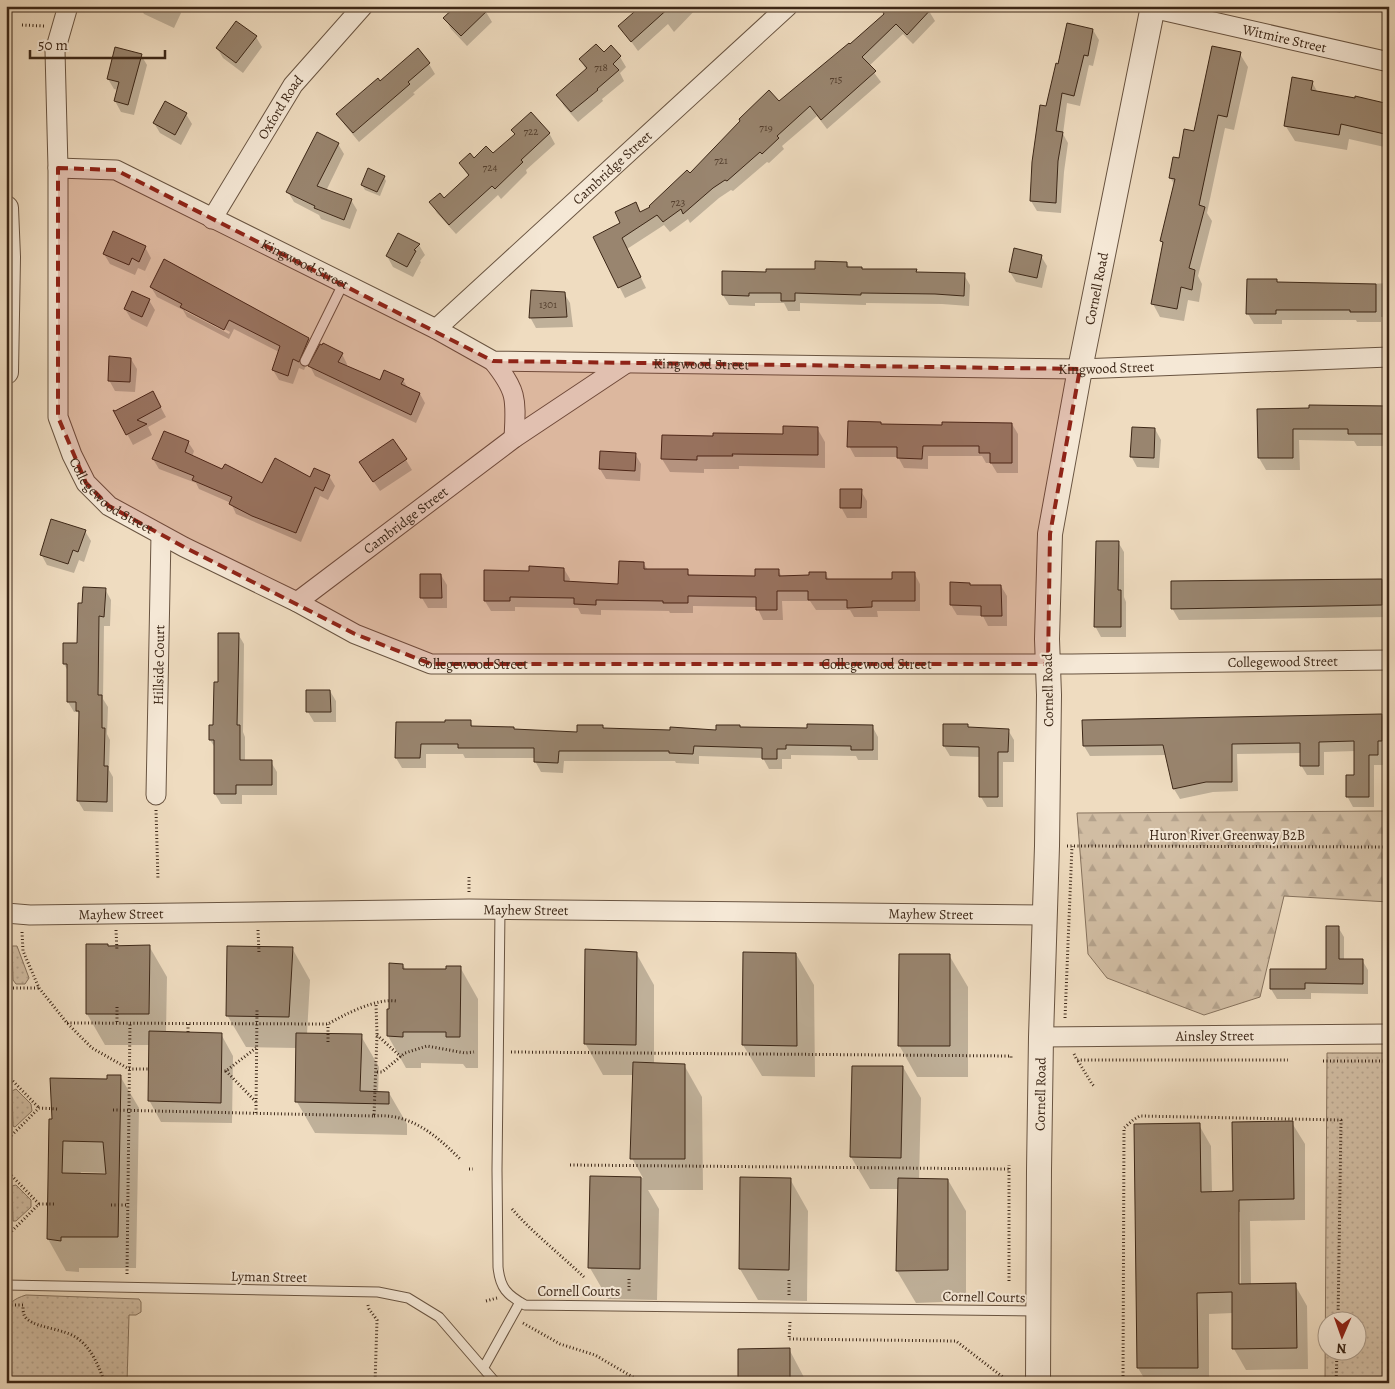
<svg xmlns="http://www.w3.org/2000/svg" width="1395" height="1389" font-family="Alegreya,serif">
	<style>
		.grass { fill: url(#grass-dots); stroke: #86725d; fill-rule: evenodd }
		.forest { fill: url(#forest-firs); stroke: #86725d }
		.shadow { fill: #0003; fill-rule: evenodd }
		.building { fill: #99856f; stroke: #3c2717; fill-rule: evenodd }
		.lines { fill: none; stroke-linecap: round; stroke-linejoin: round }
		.service-casing { stroke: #695441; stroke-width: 11 }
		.minor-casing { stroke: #695441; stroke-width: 21 }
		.tertiary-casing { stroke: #695441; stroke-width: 26 }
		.path { stroke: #3c2717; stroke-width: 3; stroke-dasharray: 1 2.5; stroke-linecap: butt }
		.service { stroke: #f5e8d6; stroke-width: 9 }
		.minor { stroke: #f5e8d6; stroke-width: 19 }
		.tertiary { stroke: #f5e8d6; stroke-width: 24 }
		.marked { fill: #8f2418; fill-opacity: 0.2; stroke: #8f2418; stroke-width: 4; stroke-dasharray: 10 6; stroke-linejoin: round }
		.labels { text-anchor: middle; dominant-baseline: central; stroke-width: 4; stroke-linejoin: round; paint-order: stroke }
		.number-label { font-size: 11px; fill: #533e2d }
		.street-label { font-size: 14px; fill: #3c2717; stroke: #f5e8d6 }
	</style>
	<defs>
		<pattern id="grass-dots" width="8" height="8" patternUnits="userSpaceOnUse" patternTransform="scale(1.25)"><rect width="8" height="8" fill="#d1bda3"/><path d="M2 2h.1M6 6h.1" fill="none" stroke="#b4a28c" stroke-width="1.8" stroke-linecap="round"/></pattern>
		<pattern id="forest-firs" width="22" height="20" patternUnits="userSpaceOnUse" patternTransform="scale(1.25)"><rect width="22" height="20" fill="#d1bda3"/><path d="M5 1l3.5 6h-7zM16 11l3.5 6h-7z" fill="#b4a28c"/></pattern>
	</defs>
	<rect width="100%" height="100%" fill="#efdcc0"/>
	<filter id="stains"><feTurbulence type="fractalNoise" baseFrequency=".004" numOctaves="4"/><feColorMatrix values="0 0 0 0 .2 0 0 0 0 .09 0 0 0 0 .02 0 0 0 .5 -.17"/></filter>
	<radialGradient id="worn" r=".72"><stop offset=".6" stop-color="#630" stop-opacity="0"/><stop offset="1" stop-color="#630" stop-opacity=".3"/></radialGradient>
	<path class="grass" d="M12,946H17L29,978L25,984H16L13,980Z
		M1327,1053H1389V1383H1262L1325,1380ZM1328,1322H1358V1352H1328Z
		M16,1089L31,1104L32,1111L15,1127L13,1126L12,1091Z
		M16,1185L31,1200V1207L16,1221H13L12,1186Z
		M26,1295L139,1299L141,1302V1312L136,1315H129L127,1383H6V1316C8,1303 13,1299 26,1295Z"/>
	<path class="forest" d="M1389,811V902L1284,896L1260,997L1204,1015L1107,978L1088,954L1077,813Z"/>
	<path class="shadow" d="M139,6H177L181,13L174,28L144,14Z
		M645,6H699L674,32L668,24L638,51L620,26Z
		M1311,6H1342L1340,13Z
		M1381,6H1389V13L1384,12Z
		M929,11L935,21L913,44L903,34L869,66L881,82L827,129L817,116L782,146L784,149L769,163L767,162L733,191L731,190L719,198L690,223L688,219L670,232L664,225L627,249L646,288L625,298L595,238L652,208L850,46L886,14Z
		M486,12L492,22L467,46L451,29L445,18Z
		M1093,30L1099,40L1093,66L1089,65L1080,106L1067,103L1063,134L1068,143L1064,172L1061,213L1037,211L1031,201L1047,107L1059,66Z
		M256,37L262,47L243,73L223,58L217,48Z
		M611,47L620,57L626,67L620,73L624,81L602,99L603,101L578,122L564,106L558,96L586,70L581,60L604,53Z
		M418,50L429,64L435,74L413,93L415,94L359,142L344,124L338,114Z
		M1240,54L1248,67L1234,130L1225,128L1207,213L1212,221L1198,276L1202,284L1199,302L1188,300L1184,321L1160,317L1153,304L1164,246L1161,240L1175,186L1170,177Z
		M141,55L147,65L134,115L121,112L115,101L118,90L114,89L108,79Z
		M1312,82L1318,93L1389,105V148L1349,139L1347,150L1295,141L1285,125Z
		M186,114L192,124L181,145L160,133L154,123Z
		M549,133L555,144L526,170L527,173L501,199L498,195L456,234L437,213L431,203L444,200L469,177L460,163L493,155Z
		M338,144L344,154L326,191L351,200L357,210L350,229L321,219L319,215L294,202L288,192Z
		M384,177L386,181L380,196L365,190L362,185Z
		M419,245L425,255L420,261L421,262L413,277L393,267L387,256Z
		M145,247L151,258L145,271L138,268L135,275L110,264L104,254Z
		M1041,256L1047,266L1042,288L1016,282L1010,272Z
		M847,263L850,268L862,270L916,271L917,273L964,275L970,285L969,306L942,304L866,303V305L800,303V311H788L784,303H755V306L729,305L723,295L768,273L816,271Z
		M1276,280L1278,283H1326L1327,285H1370V284L1389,283V317H1381V322H1357L1356,320H1282V324H1254L1248,314Z
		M151,287L309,339L314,348L304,370L299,368L293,384L279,380L273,370L279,352L234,329L229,339L187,317L183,310L157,297ZM185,308L230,332L229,334L185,311Z
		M564,293L570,303L573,327L536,328L530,317Z
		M149,300L155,310L147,327L131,319L125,309Z
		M342,354L347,364L346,367L380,382L403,380L408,388L420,394L425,403L416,423L315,376L310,366Z
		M131,359L137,369L135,392L115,391L109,380Z
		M153,393L166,417L148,427L152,435L133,445L116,413Z
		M1389,407V446H1357L1354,441L1299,440L1300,470H1266L1259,458V410Z
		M881,423L882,425L943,426L1012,424L1018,434V473H997L991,463H986L982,456H928V469L904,468L898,457H855L849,446Z
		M817,428L825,442V468L739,466V469H704V473L670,472L662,459L714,437L784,435Z
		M1155,429L1161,440L1159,468L1137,467L1131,456Z
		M188,442L194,451L192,457L222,471L262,484L329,476L335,486L328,500L320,496L301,542L236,514L231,503L199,489L196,483L159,469L153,459Z
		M635,454L641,464L640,481L606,479L600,469Z
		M406,460L412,470L380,491L367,472Z
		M861,491L867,501V518H847L841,507Z
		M85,531L91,541L84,562L79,560L74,573L47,565L41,554Z
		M1118,542L1124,552V597L1126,602V637H1101L1095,626Z
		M643,563L648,570L687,571L690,576L757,577L778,570L782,577L810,576L826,574L829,580H893L914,573L920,584V611H877L878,617H854L850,610H816L810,601H782L783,620H763L757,607L693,606V613H670L669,611L601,610V615L581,614L578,608L515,607V611H491L485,601L530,572L564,569L570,579L569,583L620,586Z
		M441,575L447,585V608H428L422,598Z
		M1389,580V617L1179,620L1172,608V582Z
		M970,586H1001L1007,596V626H988L983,616L957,615L951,605Z
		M105,589L111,600L110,626H104L103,699L108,707L107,734L110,740L109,770L113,777V812L84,811L78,801L80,716L78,712H74L68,702V671L64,664L79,645L83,604Z
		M238,634L244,644L243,732L245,737V761L271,762L277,772V795H242V804H221L215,794L216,749L210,740L215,726L219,683Z
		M330,691L336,701V722H314L308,712Z
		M1389,716V751H1383V765H1374V807H1353L1347,796L1355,777V751L1324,752V775H1307L1301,765V753L1237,754L1238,791L1213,792L1180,799L1174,789L1166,755L1090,756L1084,746L1083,721Z
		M470,721L473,727L578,733L603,726L605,730L718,731L740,726L741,728L808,730L872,726L878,737V760H858L856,756L791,755V759H782V769H769L763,758L699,756V764L676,763L675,761H564L563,773L541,772L535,761V758H465L463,754H426V768H402L396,758L446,723Z
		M944,725H967L969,729L1008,730L1014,740V762H1003V807H987L981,797V757L950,756L944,746Z
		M1338,927L1344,937V960H1362L1368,970V994L1311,993V999H1277L1271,989L1327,971Z
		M149,946L167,977L166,1032L221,1034L233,1056L232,1123L161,1122L149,1100L150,1045H105L87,1014L108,947Z
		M292,948L310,980L307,1034L361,1036L379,1067L378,1093H389L407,1124V1135L315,1133L297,1102V1048L246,1047L227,1015Z
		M636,953L654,985V1064L684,1065L702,1097L703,1190H648L659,1209L657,1300L608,1299L590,1268L591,1177L643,1178L632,1158L634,1075H603L585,1043Z
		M796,954L814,985L815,1077L762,1076L743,1045Z
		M949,955L968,987V1077H917L899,1045Z
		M403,965L406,970H448L460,967L478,999V1068H466L463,1064L421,1063V1068H406L388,1036V1011H390Z
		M854,1067H903L921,1098L919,1180H948L966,1211V1301L916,1303L897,1271L899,1189H870L851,1157Z
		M120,1076L139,1108L136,1268H79V1272L66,1271L48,1239L50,1121L108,1080ZM81,1172L107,1173V1175H80Z
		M1292,1123L1305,1144V1220L1250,1221L1251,1285H1295L1307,1306L1308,1369L1246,1370L1234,1349L1233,1313L1209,1314V1383H1147L1138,1368L1136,1125H1199L1211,1146L1212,1193H1234ZM1237,1212H1240L1241,1290H1238Z
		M790,1179L808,1211L807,1301L758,1300L740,1269Z
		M789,1349L807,1383H739Z"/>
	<path class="building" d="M456,6H492L461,36L443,18Z
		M641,6H671L631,42L618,26Z
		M880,6H934L907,35L896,24L862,57L876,71L821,120L810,106L777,136L779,138L762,154L760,152L727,181L725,180L713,188L683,214L681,209L663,222L657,215L622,238L641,277L618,288L593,237L620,223L615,212L636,202L640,212L650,207L649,206L687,170L690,173L740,121L739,119L769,90L779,101L849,43L850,44L884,14Z
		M236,21L257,36L236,63L216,48Z
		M1067,23L1093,29L1088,56L1084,55L1074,96L1062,93L1056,131L1063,132L1058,161L1056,203L1030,201L1032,162L1040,105L1046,106L1056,63L1058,64Z
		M596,44L604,52L611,45L621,56L613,64L619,70L597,89L598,90L571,112L556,95L587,68L579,59Z
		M1212,46L1241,52L1227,117L1218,115L1199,205L1205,207L1189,268L1195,270L1192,290L1181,287L1177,309L1151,304L1163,242L1160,241L1175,179L1169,178L1173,157L1179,158L1184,129L1194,131Z
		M115,47L142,54L128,105L114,101L119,82L107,79Z
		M418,48L430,63L408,82L410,84L353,133L336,114L378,78L380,81Z
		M1292,77L1313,81L1311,90L1355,98V96L1389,104V135L1341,124L1339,135L1284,126Z
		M165,101L187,113L175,135L153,123Z
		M531,112L550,133L521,160L523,162L495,189L492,186L449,225L429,202L440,193L444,198L469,175L459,163L470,153L474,158L486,146L493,153L515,134L511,130Z
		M317,132L339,143L317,186L352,199L344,220L314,208L315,206L286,192Z
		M368,168L385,176L377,192L361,185Z
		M113,231L146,246L139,262L132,258L129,265L103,254Z
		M398,233L420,244L414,250L416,251L407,267L386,256Z
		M1014,248L1042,255L1037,278L1009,272Z
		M164,259L309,338L299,362L293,359L288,376L272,370L280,346L229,320L224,330L180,307L182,304L150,287Z
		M815,261L847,262V267H862V269H917L916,272L965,273L964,296L935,294L861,293V295L795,293V301H781V293H749V296L722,295V271L766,272V269H815Z
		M1247,279H1277V282L1376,284V312H1350V310H1276V314H1246Z
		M531,290L565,292L567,317L529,318Z
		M132,291L150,299L142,317L124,309Z
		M323,343L343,353L338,362L380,380L384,370L404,379L401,384L420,393L411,415L308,366L320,344L322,345Z
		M109,356L131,358L130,382L108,381Z
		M153,391L161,407L137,420L147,424L126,435L113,410L115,411Z
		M1309,405L1389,406V434H1348V429H1293V458H1258L1257,409L1309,408Z
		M848,421L881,422V424L942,425V422L1012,423V463H990V453H979V446H923L922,459L897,458V447H847Z
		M783,426L818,427V455L732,454L733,456H697V460L661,459L662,435L713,436V433L783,434Z
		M1132,427L1155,428L1154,458L1130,457Z
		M164,431L189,441L185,452L222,469L225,464L262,483L275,458L310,477L314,468L330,475L323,491L315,487L296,533L252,516L229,504L232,497L192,480L194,476L152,459Z
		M393,439L407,459L373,482L359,462Z
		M600,451L636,453L635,471L599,469Z
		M840,489H862L861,508H840Z
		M51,519L86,530L78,552L73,550L68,564L40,555Z
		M1096,541H1119L1118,590H1121V627H1094Z
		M619,561L644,562V569H688V575L755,576V569H779V576L809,575V572H826V579H892V572H915V601H872V607L847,608V600H808V591H777V610H756V597L688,596V603H663V601L596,600V605L574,604V598L510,597V601H484V570L529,571V566L564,568V581L618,584Z
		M420,574H441L442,598H420Z
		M1382,579V605L1171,609V581Z
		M950,582L970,583V585H1001L1002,616H981V606L950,605Z
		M83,587L106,588L104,617L99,616L98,695H102V728H105L104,766H108L107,802L77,801L79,711H76V702H67V664H63V643H77L78,603H82Z
		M218,633H239L237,725H240V760H272V785H236V794H214V740H209V725H213L214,682H218Z
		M306,690H330L331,712H306Z
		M1382,714V741H1378V755H1369V797H1346V775H1354V741L1319,742V766H1300V743L1232,744V782H1206L1173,789L1163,745L1083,746L1082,720Z
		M445,720H471V726L514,727V729L577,732V725H603V728L670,730V727L716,730V725H740V727L807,728V724L873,725V750H851V746L786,745V749H777V759H762V748L694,746L693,754L669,753V751H559L558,763L534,762V748H458V744H421L420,758H395L396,722H445Z
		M943,724H968V727L1009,729L1008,752H998V797H979V747L943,746Z
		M1326,926H1339V959H1363V984L1305,983V989H1270V969H1326Z
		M86,944H108V946L150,945L149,1014H86Z
		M227,946L293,947L289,1017L226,1016Z
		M585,949L637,952L636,1045L584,1044Z
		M743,952L796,953L797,1046L742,1045Z
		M899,954H950V1046H898Z
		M389,963L403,964V969H446V966H461L460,1037H446V1032H403V1037L387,1036V1009H389Z
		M149,1031L222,1033L221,1103L148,1101Z
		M296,1033L362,1034L360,1091L389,1092V1104L295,1102Z
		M633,1062L685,1064V1159H630Z
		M852,1066H903L901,1158L850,1157Z
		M107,1075H121L118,1237H61V1241L47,1239L49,1119H52L50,1078L107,1079ZM63,1141L103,1142L106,1174L62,1173Z
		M1293,1121L1294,1199L1239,1200V1284L1296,1283L1297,1348L1232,1349V1292L1197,1293L1198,1368H1137L1134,1124L1200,1123L1201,1192L1233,1191L1232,1122Z
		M590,1176L641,1177L640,1269L588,1268Z
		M740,1177L791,1178L789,1270L739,1269Z
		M898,1178L948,1179V1270L896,1271Z
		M790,1348V1383H738V1349Z"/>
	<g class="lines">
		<defs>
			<path id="service" d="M305,361L343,284
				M500,910L497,1170L498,1267C500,1288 507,1295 525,1305L1038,1311
				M6,1285L378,1292L408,1298L439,1317L496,1383
				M484,1367L520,1302"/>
			<g id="minor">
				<path id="s1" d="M68,6L55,51L58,168V417L72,455L86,483L109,506L184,547L297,602L355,634L431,664H1072L1389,660"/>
				<path id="s2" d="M1152,8L1389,62"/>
				<path id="s3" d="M58,168L116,170L436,329L493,361L1080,369L1389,357"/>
				<path id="s4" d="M212,219L293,85L363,6"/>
				<path id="s5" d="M436,329L788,6"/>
				<path d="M493,361C518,392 516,400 514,438"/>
				<path id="s6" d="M297,602L514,438L625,364"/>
				<path id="s7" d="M156,795L161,535"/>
				<path id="s8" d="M6,913L30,915L469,909L1045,915"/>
				<path id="s9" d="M1041,1037L1389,1034"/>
			</g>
			<g id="tertiary">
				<path d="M6,208L8,257L6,372"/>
				<path id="s10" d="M1038,1383L1039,1170L1041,1037L1047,846L1049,695L1047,639L1050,534L1080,369L1153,6"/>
			</g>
		</defs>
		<use href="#service" class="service-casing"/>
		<use href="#minor" class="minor-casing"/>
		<use href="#tertiary" class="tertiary-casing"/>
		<path class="path" d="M22,25L44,26
			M156,810L158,880
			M1067,846L1389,847
			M469,877V892
			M116,930L117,951
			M258,930L259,953
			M22,932L23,951L39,988L67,1023L92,1048L129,1069H149
			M7,939L11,941
			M6,988H39
			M117,1007V1022
			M1065,1018L1072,846
			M67,1023L328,1024C345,1014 377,998 396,1001
			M188,1032V1023
			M377,1035L401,1057
			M328,1042V1024
			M511,1052L1011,1056V1059
			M1074,1054L1077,1060H1288
			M1078,1061L1092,1084L1095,1087
			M1323,1061H1389
			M221,1071H226L256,1048
			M226,1071L256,1102
			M377,1072H382L405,1053L427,1046L465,1053L474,1052
			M8,1076L39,1108
			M113,1110L374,1116L377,1035L376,1004
			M256,1113L257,1010
			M374,1116C411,1113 436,1135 461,1160
			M9,1138L39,1108L58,1109
			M570,1165L1009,1169
			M469,1169H473
			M9,1173L39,1204
			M111,1205H128
			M512,1209C534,1234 561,1255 585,1278
			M6,1233L9,1234L39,1204H56
			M8,1264H11
			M127,1274L130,1022
			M629,1279V1293
			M1009,1281V1165
			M789,1295V1279
			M486,1301L497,1298
			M8,1305H23C23,1310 23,1316 27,1319C40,1330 66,1327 82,1342C94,1353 99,1368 105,1383
			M368,1305L369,1309L377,1320L375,1383
			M790,1322L789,1339L956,1341L1008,1381V1383
			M523,1323L560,1344L595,1355L636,1379L652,1383
			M1123,1383L1124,1128L1133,1120L1140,1116L1341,1120L1338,1322
			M1336,1383L1337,1352"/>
		<use href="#service" class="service"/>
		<use href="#minor" class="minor"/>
		<use href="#tertiary" class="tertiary"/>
	</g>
	<path class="marked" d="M58,168L116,170L493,361L1080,369L1050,534L1048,664H431L355,634L184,547L109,506L86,483L58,417Z"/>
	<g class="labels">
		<g class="number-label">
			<text x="601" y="67">718</text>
			<text x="836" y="79">715</text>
			<text x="766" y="127">719</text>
			<text x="531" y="131">722</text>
			<text x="721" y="160">721</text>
			<text x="490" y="167">724</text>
			<text x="678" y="202">723</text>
			<text x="548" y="304">1301</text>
		</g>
		<g class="street-label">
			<text stroke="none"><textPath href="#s2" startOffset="136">Witmire Street</textPath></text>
			<text stroke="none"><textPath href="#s4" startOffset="131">Oxford Road</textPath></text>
			<text stroke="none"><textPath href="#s5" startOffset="239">Cambridge Street</textPath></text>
			<text stroke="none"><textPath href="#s3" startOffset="269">Kingwood Street</textPath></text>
			<text stroke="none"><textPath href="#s10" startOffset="1099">Cornell Road</textPath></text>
			<text stroke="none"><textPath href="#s3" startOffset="689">Kingwood Street</textPath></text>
			<text stroke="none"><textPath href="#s3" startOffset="1094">Kingwood Street</textPath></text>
			<text stroke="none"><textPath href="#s1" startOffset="512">Collegewood Street</textPath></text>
			<text stroke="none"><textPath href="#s6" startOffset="136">Cambridge Street</textPath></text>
			<text stroke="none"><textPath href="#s1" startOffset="918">Collegewood Street</textPath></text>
			<text stroke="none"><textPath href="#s1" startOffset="1728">Collegewood Street</textPath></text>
			<text stroke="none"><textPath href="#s1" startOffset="1322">Collegewood Street</textPath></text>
			<text stroke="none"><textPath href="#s7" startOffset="130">Hillside Court</textPath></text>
			<text transform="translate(1048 690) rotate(-91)">Cornell Road</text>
			<text x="1227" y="835">Huron River Greenway B2B</text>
			<text stroke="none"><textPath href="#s8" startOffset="520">Mayhew Street</textPath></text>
			<text stroke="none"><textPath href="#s8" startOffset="925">Mayhew Street</textPath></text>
			<text stroke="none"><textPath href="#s8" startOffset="115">Mayhew Street</textPath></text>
			<text stroke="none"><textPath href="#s9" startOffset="174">Ainsley Street</textPath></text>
			<text stroke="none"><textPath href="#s10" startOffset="289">Cornell Road</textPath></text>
			<text transform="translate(269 1277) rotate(1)">Lyman Street</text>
			<text x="579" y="1291">Cornell Courts</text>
			<text transform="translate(984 1297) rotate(1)">Cornell Courts</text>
		</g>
	</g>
	<rect width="1395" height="1389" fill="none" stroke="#efdcc0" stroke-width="25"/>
	<rect x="8" y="8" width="1380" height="1374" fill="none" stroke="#3c2717" stroke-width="2.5"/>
	<rect x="12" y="12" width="1370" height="1364" fill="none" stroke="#3c2717"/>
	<g transform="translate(1342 1336) rotate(182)"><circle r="24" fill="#f5e8d6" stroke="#ab9b8a"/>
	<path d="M0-4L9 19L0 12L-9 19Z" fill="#8f2418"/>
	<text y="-8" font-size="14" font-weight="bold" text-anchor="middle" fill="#3c2717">N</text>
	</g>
	<path d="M30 50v8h135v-8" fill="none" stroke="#3c2717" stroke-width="2.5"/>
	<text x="38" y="50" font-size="15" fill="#3c2717" stroke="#f5e8d6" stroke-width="4" paint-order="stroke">50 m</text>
	<rect width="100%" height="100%" filter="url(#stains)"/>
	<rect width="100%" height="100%" fill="url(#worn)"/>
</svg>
